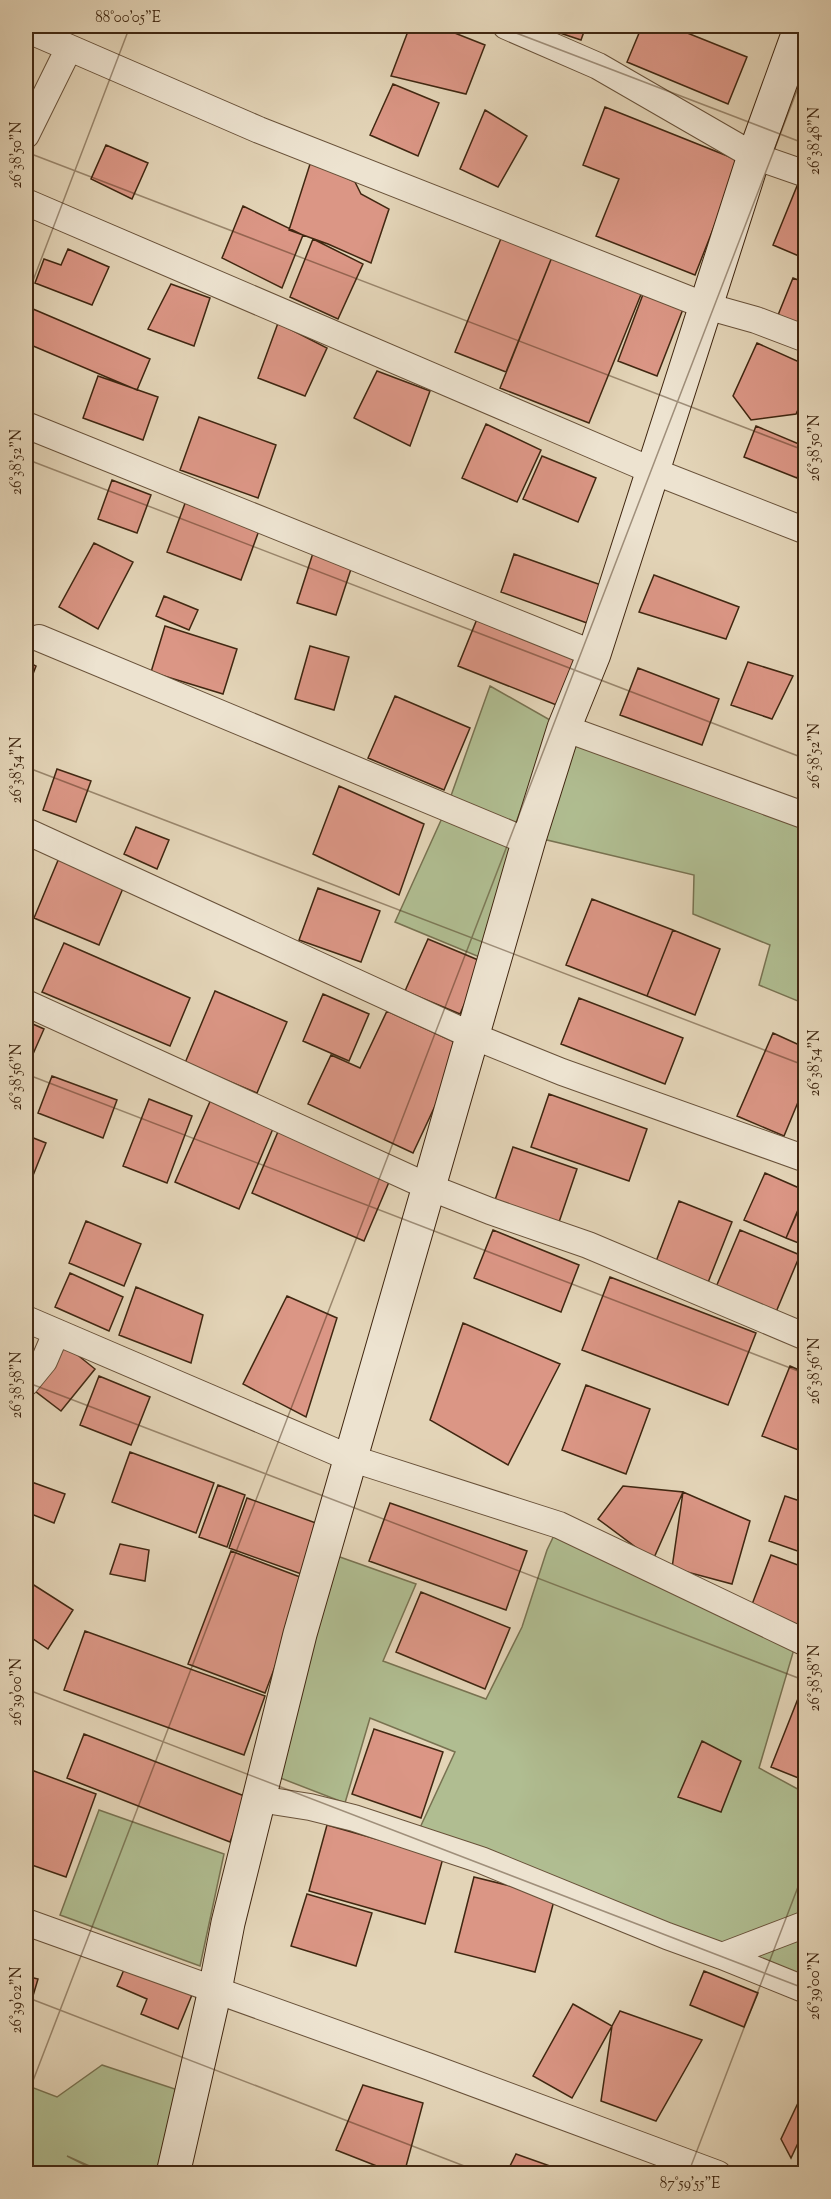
<svg xmlns="http://www.w3.org/2000/svg" width="831" height="2199" font-family="'Sorts Mill Goudy',serif">
	<style>
		.green { fill: #b0bd91; stroke: #787251; stroke-width: 1.5 }
		.building { fill: #db9685; stroke: #402711; stroke-width: 1.5 }
		.lines { fill: none; stroke-linecap: round; stroke-linejoin: round }
		.street-casing { stroke: #69523a; stroke-width: 28 }
		.secondary-casing { stroke: #402711; stroke-width: 35 }
		.street { stroke: #ede3d0; stroke-width: 26 }
		.secondary { stroke: #ede3d0; stroke-width: 33 }
		.ticks { fill: none; stroke: #402711; stroke-width: 1.5; stroke-opacity: 0.45 }
		.neatline { fill: none; stroke: #402711; stroke-width: 2 }
		.ticks-label { font-size: 15px; text-anchor: middle; fill: #402711 }
	</style>
	<rect width="100%" height="100%" fill="#e3d4b7"/>
	<filter id="stains"><feTurbulence type="fractalNoise" baseFrequency=".00333" numOctaves="4"/><feColorMatrix values="0 0 0 0 .2 0 0 0 0 .09 0 0 0 0 .02 0 0 0 .5 -.17"/></filter>
	<radialGradient id="worn" r=".72"><stop offset=".6" stop-color="#630" stop-opacity="0"/><stop offset="1" stop-color="#630" stop-opacity=".3"/></radialGradient>
	<path class="green" d="M490,686L564,728L794,811L805,830V1004L759,985L770,945L693,914L694,875L530,836L494,963L395,922L447,807Z
		M559,1525L797,1639L759,1768L805,1793V1980L418,1832L455,1752L370,1718L345,1803L265,1772L323,1551L416,1584L383,1661L486,1699L522,1627L547,1550Z
		M99,1810L224,1854L200,1966L60,1915Z
		M102,2065L190,2094L173,2173H105L67,2156L101,2173H26V2085L57,2097Z"/>
	<path class="building" d="M410,26H437L485,45L466,94L391,76Z
		M539,26H586L581,40Z
		M642,26H670L747,57L728,104L627,62Z
		M393,84L439,103L418,156L370,135Z
		M605,107L740,161L695,275L596,236L619,179L583,165Z
		M485,110L527,136L498,187L460,169Z
		M106,145L148,163L132,199L91,179Z
		M311,161L355,182L361,194L389,209L371,263L328,244L289,230Z
		M797,186L806,190V259L773,245Z
		M243,206L303,235L282,288L222,258Z
		M504,231L554,252L506,372L455,352Z
		M313,239L363,264L338,319L290,297Z
		M68,249L109,267L92,305L35,283L44,259L61,265Z
		M554,252L644,287L589,423L500,388Z
		M793,278L806,283V332L776,320Z
		M171,284L210,298L194,346L148,329Z
		M645,289L685,304L657,376L618,361Z
		M26,306L150,359L137,390L26,343Z
		M278,323L327,348L305,396L258,378Z
		M757,343L806,365V392L796,414L751,420L733,396Z
		M377,371L430,391L410,446L354,418Z
		M98,376L158,397L143,440L83,418Z
		M199,417L276,445L258,498L180,470Z
		M486,424L541,450L517,502L462,478Z
		M756,426L806,447V456L797,478L744,457Z
		M542,456L596,478L578,522L523,499Z
		M112,480L151,495L137,533L98,519Z
		M187,498L261,525L241,580L167,552Z
		M94,543L133,562L98,629L59,607Z
		M313,553L352,566L336,615L297,603Z
		M514,554L601,585L587,623L501,592Z
		M654,575L739,607L726,639L639,612Z
		M164,596L198,610L189,630L156,616Z
		M477,619L578,659L559,706L458,666Z
		M165,626L237,649L223,694L151,672Z
		M310,646L349,657L334,710L295,699Z
		M26,661L36,666L26,692Z
		M748,662L793,676L772,719L731,705Z
		M638,668L719,699L702,745L620,715Z
		M395,696L470,728L444,790L368,758Z
		M57,769L91,781L76,822L43,810Z
		M339,786L424,824L399,895L313,854Z
		M136,827L169,840L157,869L124,854Z
		M59,858L124,886L99,945L34,918Z
		M318,888L380,911L361,962L299,940Z
		M592,899L673,930L647,996L566,965Z
		M673,930L720,949L695,1015L647,996Z
		M428,939L483,962L460,1014L405,991Z
		M64,943L190,998L170,1046L42,992Z
		M215,991L287,1022L257,1093L185,1063Z
		M323,994L369,1014L349,1061L303,1041Z
		M579,998L683,1038L665,1084L561,1044Z
		M387,1011L463,1046L413,1153L308,1104L331,1055L360,1068Z
		M26,1021L44,1029L26,1070Z
		M773,1033L806,1048V1097L801,1095L784,1136L737,1116Z
		M52,1076L117,1100L103,1138L38,1113Z
		M549,1094L647,1129L629,1181L531,1147Z
		M212,1097L275,1124L239,1209L175,1182Z
		M149,1099L192,1116L167,1183L123,1166Z
		M280,1127L392,1175L364,1241L252,1193Z
		M26,1135L46,1143L26,1193Z
		M513,1147L577,1169L558,1225L494,1203Z
		M765,1173L806,1191L786,1238L744,1220Z
		M806,1193V1246L786,1238Z
		M679,1201L732,1222L707,1285L655,1264Z
		M86,1221L141,1244L124,1286L69,1263Z
		M493,1230L579,1265L561,1312L474,1278Z
		M740,1230L800,1255L776,1312L716,1287Z
		M70,1273L123,1297L109,1331L55,1307Z
		M610,1277L756,1333L728,1405L582,1350Z
		M136,1287L203,1315L191,1363L119,1335Z
		M287,1296L337,1318L306,1417L243,1384Z
		M463,1323L560,1364L508,1465L430,1420Z
		M65,1345L95,1369L61,1411L31,1388Z
		M790,1366L806,1373V1453L762,1436Z
		M99,1376L150,1397L131,1445L80,1425Z
		M586,1385L650,1409L626,1474L562,1450Z
		M130,1452L214,1483L196,1533L112,1502Z
		M26,1480L65,1494L54,1523L26,1512Z
		M218,1485L245,1495L227,1547L199,1537Z
		M623,1486L683,1492L653,1560L598,1519Z
		M683,1492L750,1521L732,1584L672,1568Z
		M785,1496L806,1503V1554L769,1541Z
		M247,1498L324,1526L307,1576L229,1548Z
		M390,1503L527,1551L506,1610L369,1561Z
		M120,1544L149,1550L145,1581L110,1574Z
		M231,1551L308,1580L265,1693L188,1664Z
		M771,1555L806,1568V1628L751,1607Z
		M26,1580L73,1610L48,1649L26,1634Z
		M421,1592L510,1628L485,1689L396,1652Z
		M85,1631L265,1696L244,1755L64,1690Z
		M801,1691L806,1693V1781L771,1767Z
		M374,1729L443,1752L421,1818L352,1794Z
		M84,1734L247,1797L230,1842L67,1778Z
		M702,1741L741,1761L721,1812L678,1797Z
		M26,1768L96,1794L66,1877L26,1863Z
		M327,1825L443,1858L425,1924L309,1891Z
		M474,1877L555,1897L535,1972L455,1952Z
		M307,1894L372,1913L356,1966L291,1946Z
		M126,1965L194,1990L178,2029L141,2014L147,1999L117,1986Z
		M704,1971L758,1993L744,2027L690,2005Z
		M26,1976L38,1979L30,2006L26,2004Z
		M573,2004L612,2026L572,2098L533,2076Z
		M620,2011L702,2040L656,2121L601,2101L612,2026Z
		M363,2085L423,2103L404,2174H397L336,2150Z
		M806,2086V2126L791,2158L781,2139Z
		M516,2154L567,2172V2174H506Z"/>
	<g class="lines">
		<defs>
			<path id="street" d="M506,26L598,66L754,156L806,174
				M26,29L259,130L706,306L756,320L806,339
				M26,135L69,48
				M26,202L653,471L806,531
				M26,425L594,654
				M39,638L529,842
				M564,728L806,816
				M26,831L473,1036L562,1072L806,1159
				M26,1003L429,1187L490,1211L588,1245L806,1337
				M26,1319L350,1458L559,1525L806,1643
				M26,1383L44,1361L56,1333
				M259,1799L310,1807L354,1818L481,1860L667,1936L722,1956L806,1990
				M26,1922L430,2067L718,2174
				M722,1956L806,1924"/>
			<path id="secondary" d="M173,2174L215,1990L228,1923L300,1634L530,836L564,728L594,654L754,156L801,26"/>
		</defs>
		<use href="#street" class="street-casing"/>
		<use href="#secondary" class="secondary-casing"/>
		<use href="#street" class="street"/>
		<use href="#secondary" class="secondary"/>
	</g>
	<path class="ticks" d="M498,26L806,144M26,152L806,451M26,299L130,26M26,459L806,759M26,767L806,1066M26,1074L806,1374M26,1382L806,1681M26,1689L806,1989M26,1997L485,2174M26,2099L806,67M688,2174L806,1866"/>
	<rect width="831" height="2199" fill="none" stroke="#e3d4b7" stroke-width="66"/>
	<rect x="33" y="33" width="765" height="2133" class="neatline"/>
	<g class="ticks-label">
		<text x="128" y="22">88°00'05"E</text>
		<text transform="translate(814 141) rotate(-90)" y="5">26°38'48"N</text>
		<text transform="translate(16 155) rotate(-90)" y="5">26°38'50"N</text>
		<text transform="translate(814 448) rotate(-90)" y="5">26°38'50"N</text>
		<text transform="translate(16 462) rotate(-90)" y="5">26°38'52"N</text>
		<text transform="translate(814 756) rotate(-90)" y="5">26°38'52"N</text>
		<text transform="translate(16 770) rotate(-90)" y="5">26°38'54"N</text>
		<text transform="translate(814 1063) rotate(-90)" y="5">26°38'54"N</text>
		<text transform="translate(16 1077) rotate(-90)" y="5">26°38'56"N</text>
		<text transform="translate(814 1371) rotate(-90)" y="5">26°38'56"N</text>
		<text transform="translate(16 1385) rotate(-90)" y="5">26°38'58"N</text>
		<text transform="translate(814 1678) rotate(-90)" y="5">26°38'58"N</text>
		<text transform="translate(16 1692) rotate(-90)" y="5">26°39'00"N</text>
		<text transform="translate(814 1986) rotate(-90)" y="5">26°39'00"N</text>
		<text transform="translate(16 2000) rotate(-90)" y="5">26°39'02"N</text>
		<text x="690" y="2188">87°59'55"E</text>
	</g>
	<rect width="100%" height="100%" filter="url(#stains)"/>
	<rect width="100%" height="100%" fill="url(#worn)"/>
</svg>
